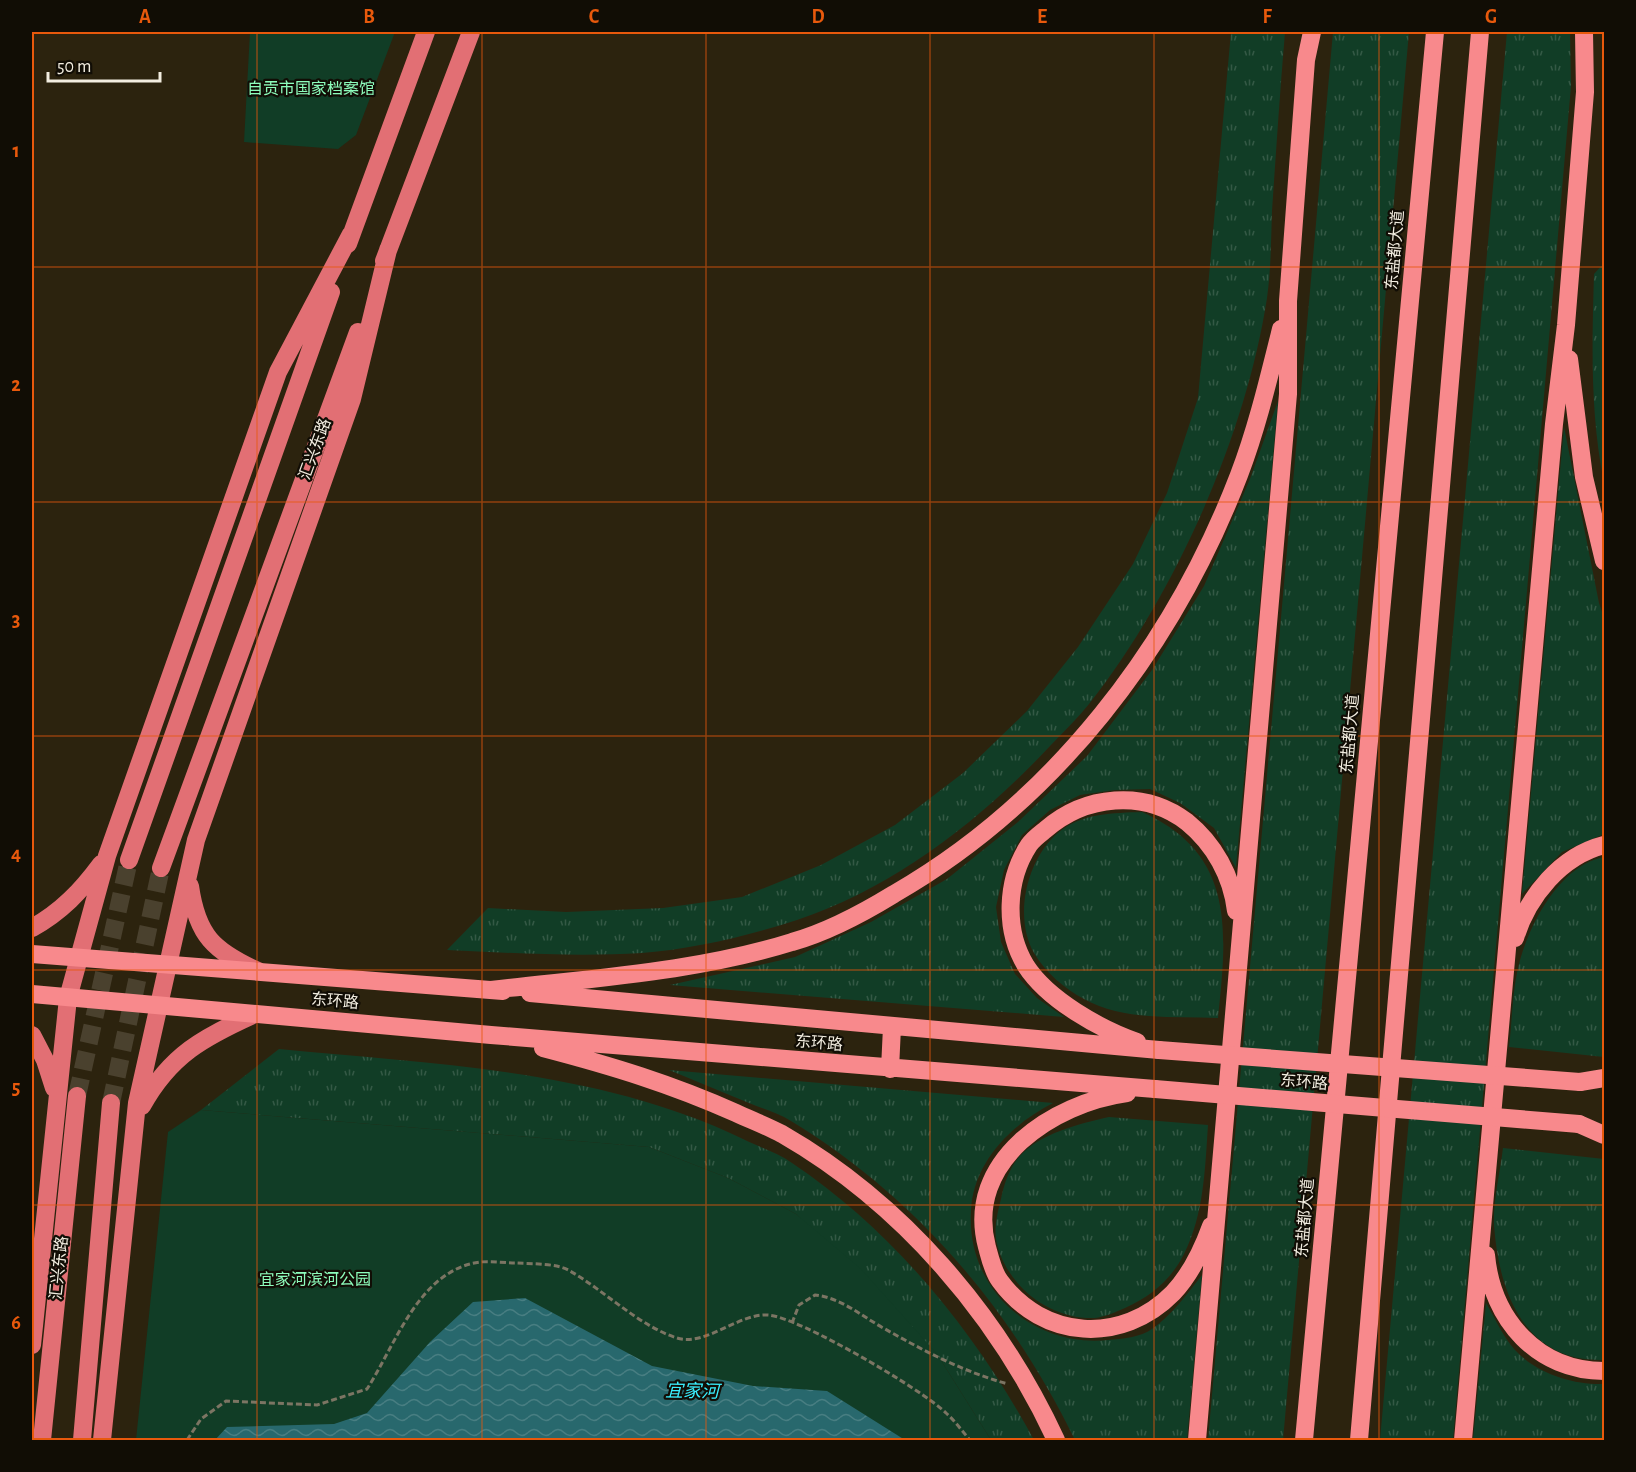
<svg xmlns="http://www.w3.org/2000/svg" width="1636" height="1472" font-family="'Alegreya Sans','Noto Sans SC',sans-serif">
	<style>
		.grass { fill: url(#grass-tufts) }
		.green { fill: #113d26 }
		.water { fill: url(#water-waves) }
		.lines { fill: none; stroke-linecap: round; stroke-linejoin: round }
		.major-tunnel { stroke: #4a412e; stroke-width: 18; stroke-dasharray: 18 9; stroke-linecap: butt }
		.path { stroke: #7c7563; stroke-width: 3; stroke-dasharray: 6 3; stroke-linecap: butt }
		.major { stroke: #e26f74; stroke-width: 18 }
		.highway { stroke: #f8898c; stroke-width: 18 }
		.highway-bridge { stroke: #f8898c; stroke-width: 18 }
		.grid { fill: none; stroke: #e8590c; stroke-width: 1.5; stroke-opacity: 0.55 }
		.labels { text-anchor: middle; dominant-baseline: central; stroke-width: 4.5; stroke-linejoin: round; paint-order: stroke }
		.park-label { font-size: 16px; fill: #8dfdbc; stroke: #110d05 }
		.street-label { font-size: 16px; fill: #f2ede0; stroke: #110d05 }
		.water-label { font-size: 18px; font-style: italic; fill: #3aeefd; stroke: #110d05 }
		.neatline { fill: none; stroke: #e8590c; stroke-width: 2 }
		.grid-label { font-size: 20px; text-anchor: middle; font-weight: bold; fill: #e8590c }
	</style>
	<defs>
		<pattern id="grass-tufts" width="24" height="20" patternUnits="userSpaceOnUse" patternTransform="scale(1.5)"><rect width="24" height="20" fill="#113d26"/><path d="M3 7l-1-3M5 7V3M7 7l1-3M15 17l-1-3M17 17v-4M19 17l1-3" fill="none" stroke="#345945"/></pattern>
		<pattern id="water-waves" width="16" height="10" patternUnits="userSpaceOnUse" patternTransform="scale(1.5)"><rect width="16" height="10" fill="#28686d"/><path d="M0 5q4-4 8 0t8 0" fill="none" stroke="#487e82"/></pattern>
	</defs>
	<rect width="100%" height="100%" fill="#2c230e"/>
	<path class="grass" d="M1231,32H1285C1280,91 1276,151 1272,211C1271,240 1271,270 1267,298C1246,435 1175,595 1089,704C1077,719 1063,732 1050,746C981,820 894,888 797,920C748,936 693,949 642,953C577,957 512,953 447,950L488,908L566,912L663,908L742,897L821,865L895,825L963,773L1027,711L1078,647L1133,564L1167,493L1198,398Z
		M1333,32H1409L1283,1440H1208Z
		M1507,32H1570L1571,86L1453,1440H1380Z
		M1604,263V482C1590,414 1592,344 1594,274Z
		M1278,401L1236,868L1214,828L1180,803L1150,789L1115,790L1080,795L1050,810L1022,835L1004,870L996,907L1001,942L1015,974L1037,998L1064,1017L670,985L795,957L871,922L947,879L1018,822L1087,756L1152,670L1204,586L1250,479Z
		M1564,427L1599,603L1604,618V834L1562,852L1522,894Z
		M1142,812C1236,854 1227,931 1218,1018C1174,1016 1123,1021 1084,999C1065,989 1045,972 1034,953C1013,916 1027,858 1059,832C1082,813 1114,813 1142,812Z
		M1604,857V1057L1509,1047C1512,1023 1512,997 1517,973C1525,931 1558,865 1604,857Z
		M279,1049C435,1064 600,1070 743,1139C759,1147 778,1153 792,1163C895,1232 976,1333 1034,1440H991L937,1354L796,1214L728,1178L649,1147L201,1110Z
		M669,1070L1053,1103C1012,1124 973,1162 971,1211C966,1289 1033,1348 1108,1340C1122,1339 1141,1337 1152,1329C1172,1315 1187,1294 1202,1275L1187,1440H1075C1011,1309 916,1197 791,1121C778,1113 763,1109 749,1103C722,1092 696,1081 669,1070Z
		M1109,1117L1208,1125C1205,1169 1204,1214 1184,1254C1171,1280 1150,1297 1125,1308C1116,1312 1104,1317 1095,1318C1049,1320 1004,1284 996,1239C994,1227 998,1211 1001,1199C1004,1184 1009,1169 1019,1157C1040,1133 1079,1124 1109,1117Z
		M1503,1148L1604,1159V1360C1525,1362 1499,1294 1494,1225C1493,1201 1500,1173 1503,1148Z
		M1486,1303C1495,1318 1503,1337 1515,1350C1537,1374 1574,1385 1604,1384V1440H1473Z"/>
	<path class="green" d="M250,32H395L356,135L338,149L244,142Z
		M201,1110L649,1147L728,1178L796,1214L861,1269L937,1354L991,1440H136L168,1132Z"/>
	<path class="water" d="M525,1298L652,1366L753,1386L827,1391L905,1440H215L227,1427L334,1424L367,1413L430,1342L473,1302Z"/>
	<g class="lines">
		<path class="major-tunnel" d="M77,1096L129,860
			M111,1103L161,868"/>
		<path class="path" d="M792,1323L799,1305L815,1295C842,1298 861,1316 885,1329C924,1351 964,1372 1008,1384
			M187,1440L201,1419L226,1401L317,1405L367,1389C396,1344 419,1270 480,1262C492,1261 505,1263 516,1263C532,1264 557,1263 570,1271C605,1291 639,1326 677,1338C705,1347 739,1313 768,1315C799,1317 923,1390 946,1413C955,1421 962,1431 970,1440"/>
		<path class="major" d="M348,244L426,32
			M384,261L471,32
			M129,860L331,292
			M161,868L358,332
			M190,886C197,936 214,951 258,971
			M32,928C61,912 81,891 101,864
			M32,1035L45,1060L54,1088
			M142,1106C170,1055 204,1037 255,1014
			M32,1345L68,998L107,856L278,372L351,234
			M42,1440L77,1096
			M82,1440L111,1103
			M102,1440L137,1103L196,840L352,399L388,250"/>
		<path class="highway" d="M1569,359L1584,477L1604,561
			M1515,938C1528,896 1561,856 1604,845
			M32,954L503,991
			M491,990C592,978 696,972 792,942C828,932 863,913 894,894C1054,802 1173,647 1239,475C1257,428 1269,377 1281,329
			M530,993L1159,1050
			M32,994L491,1035L1155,1089
			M1137,1042C1100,1029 1048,1000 1026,966C1004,930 1006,880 1029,845C1033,839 1040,834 1045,830C1085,795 1144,789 1187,822C1214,844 1232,876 1236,911
			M543,1048C612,1066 671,1084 736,1113C751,1120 767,1126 782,1134C902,1203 998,1315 1056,1440
			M890,1069L892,1027
			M1580,1082L1604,1078
			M1127,1093C1053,1103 964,1161 987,1247C990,1258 993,1272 1000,1281C1043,1340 1122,1345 1173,1293C1190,1275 1203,1248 1211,1226
			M1579,1124L1604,1135
			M1486,1255C1492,1320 1538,1371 1604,1371
			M1197,1440L1288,394V301L1306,60L1312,32
			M1304,1440L1435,32
			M1359,1440L1480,32
			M1463,1440L1554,424L1566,325L1585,92L1584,32"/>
		<path class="highway-bridge" d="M1159,1050L1580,1082
			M1155,1089L1579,1124"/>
	</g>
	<path class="grid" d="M257,32V1440M482,32V1440M706,32V1440M930,32V1440M1154,32V1440M1379,32V1440M32,267H1604M32,502H1604M32,736H1604M32,970H1604M32,1205H1604"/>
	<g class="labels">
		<g class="park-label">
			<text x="311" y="89">自贡市国家档案馆</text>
			<text x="315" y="1280">宜家河滨河公园</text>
		</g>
		<g class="street-label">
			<text transform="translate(1395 250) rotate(-85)">东盐都大道</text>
			<text transform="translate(315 449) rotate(-70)">汇兴东路</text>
			<text transform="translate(1350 734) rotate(-85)">东盐都大道</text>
			<text transform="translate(335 1001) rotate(5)">东环路</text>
			<text transform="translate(819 1043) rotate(5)">东环路</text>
			<text transform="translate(1304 1082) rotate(5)">东环路</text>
			<text transform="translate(1305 1218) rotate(-85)">东盐都大道</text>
			<text transform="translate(59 1268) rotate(-84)">汇兴东路</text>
		</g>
		<g class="water-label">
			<text transform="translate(692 1392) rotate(1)">宜家河</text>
		</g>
	</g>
	<rect width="1636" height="1472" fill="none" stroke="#110d05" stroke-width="66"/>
	<path d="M48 72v9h112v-9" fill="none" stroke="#f2ede0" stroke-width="3"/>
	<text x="57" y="72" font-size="18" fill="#f2ede0" stroke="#110d05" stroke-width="4.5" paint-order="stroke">50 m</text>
	<rect x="33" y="33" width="1570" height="1406" class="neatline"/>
	<g class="grid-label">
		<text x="145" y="23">A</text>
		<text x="369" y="23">B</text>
		<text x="594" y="23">C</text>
		<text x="818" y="23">D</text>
		<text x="1042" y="23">E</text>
		<text x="1267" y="23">F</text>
		<text x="1491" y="23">G</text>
		<text x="16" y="157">1</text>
		<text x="16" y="391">2</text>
		<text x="16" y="626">3</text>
		<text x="16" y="860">4</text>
		<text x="16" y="1094">5</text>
		<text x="16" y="1329">6</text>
	</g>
</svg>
